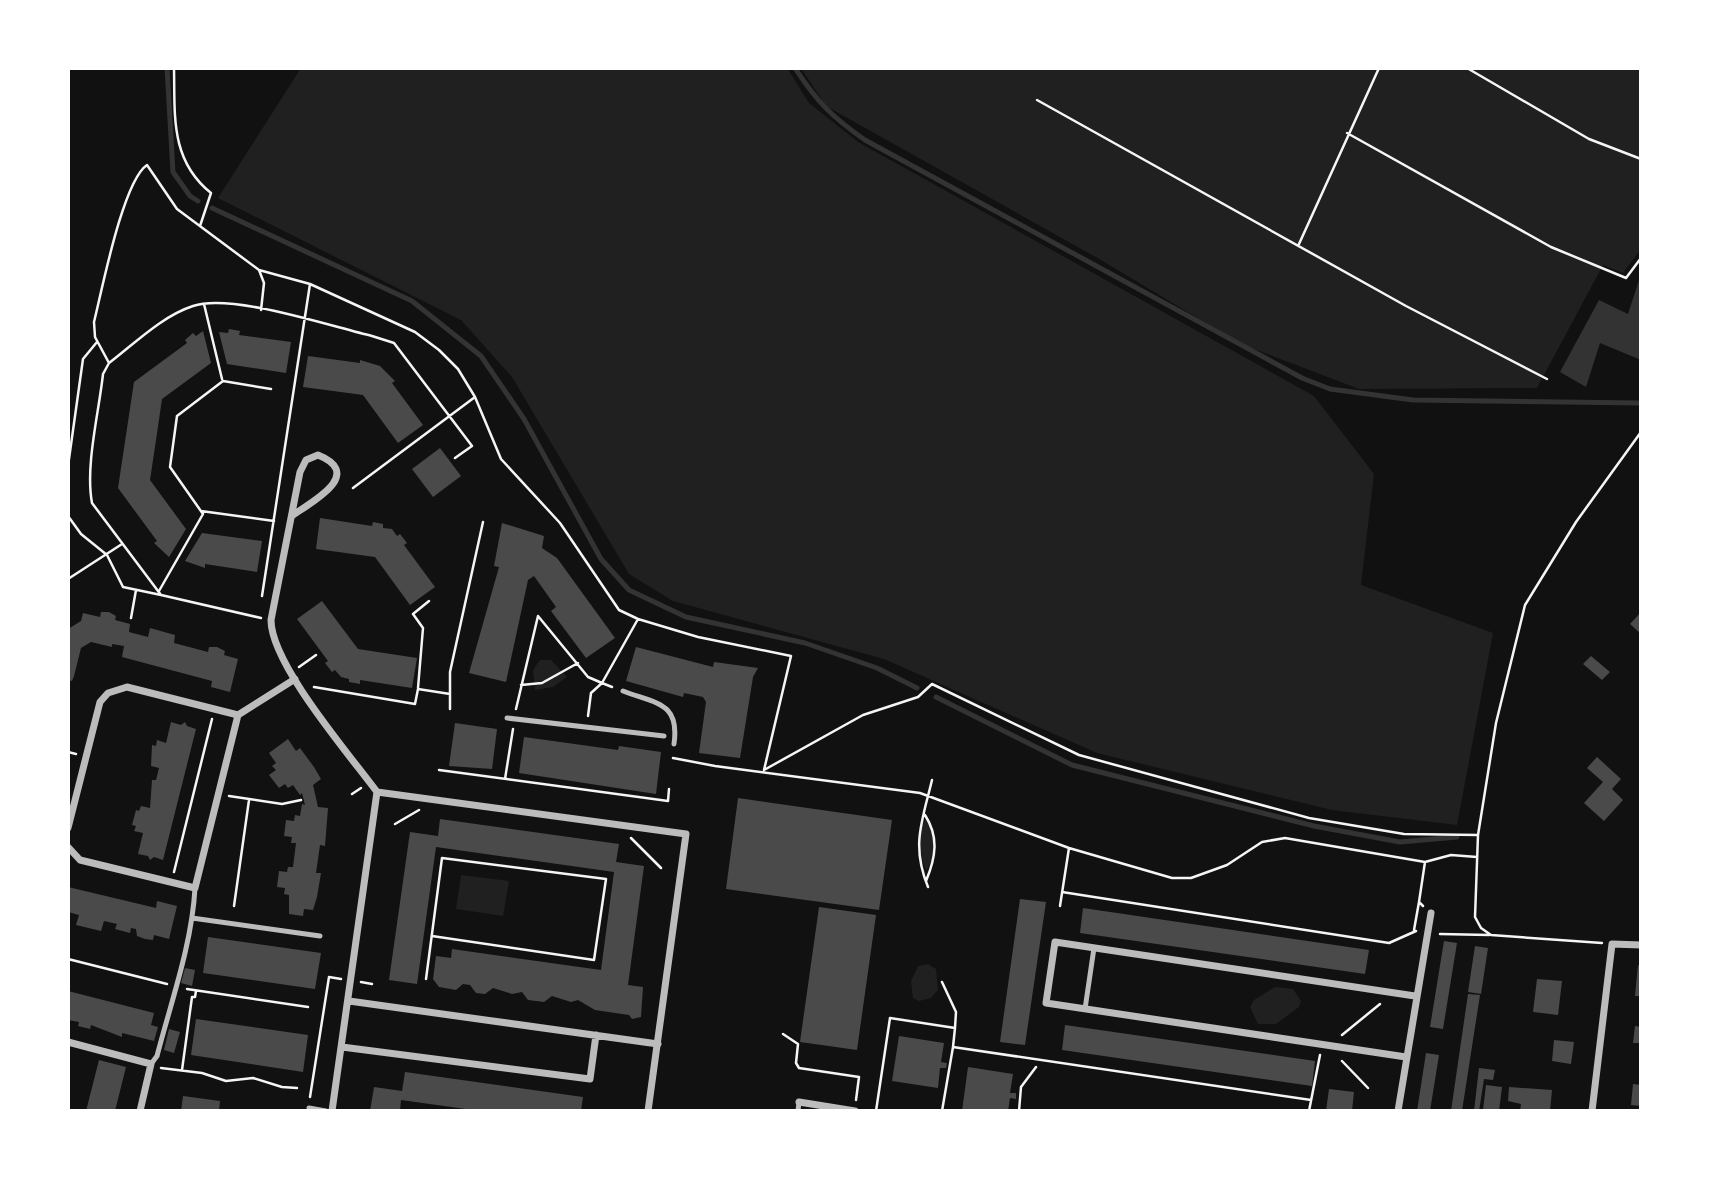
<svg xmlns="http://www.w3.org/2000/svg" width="1709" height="1179" font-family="Poppins,sans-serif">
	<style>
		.green { fill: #202020 }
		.water { fill: #333 }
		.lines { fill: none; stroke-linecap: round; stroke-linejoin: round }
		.stream { stroke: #333; stroke-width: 5 }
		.building { fill: #4a4a4a }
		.path { stroke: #f5f5f5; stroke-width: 2.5 }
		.service { stroke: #bcbcbc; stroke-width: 5 }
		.minor { stroke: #bcbcbc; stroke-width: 7 }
	</style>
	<rect width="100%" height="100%" fill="#111"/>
	<path class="green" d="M301,68H787L809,103L858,142L1314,396L1374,474L1361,585L1493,633L1457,825L1332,810L1097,753L884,659L673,601L629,574L512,377L461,320L218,198Z
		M801,68H1641V249L1623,273L1603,265L1537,388L1359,389L1241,344L1101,260L826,106Z
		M540,660H551L567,677L553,687L535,690L533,670Z
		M926,819C936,832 937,860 926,870C919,854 916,834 926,819Z
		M461,875L509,881L503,916L456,909Z
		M928,964L936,969L938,990L931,998L919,1001L913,998L911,981L918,966Z
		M1275,987L1293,989L1301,1001L1299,1007L1276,1024H1258L1250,1007L1254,1000Z"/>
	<path class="water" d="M1641,274V360L1600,343L1586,387L1560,372L1599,300L1628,314Z"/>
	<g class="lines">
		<path class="stream" d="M167,68L173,172L190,196L198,201
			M795,68C817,102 832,117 865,140L1302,378L1330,389L1413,400L1641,403
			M212,208L412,301L481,356L524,419L601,559L629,590L686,617L805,643L877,668L917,688
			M936,697L1072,765L1314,826L1400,842L1457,837"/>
	</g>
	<path class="building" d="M229,329L240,331L239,335L291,342L286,373L227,364L219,332L228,333Z
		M203,331L211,363L162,399L156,440L150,480L186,529L169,557L154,543L157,541L118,488L134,382L187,343L185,340L193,333L196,336Z
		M308,356L360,363V360L380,366L395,381L392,383L423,425L398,443L363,395L303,387Z
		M440,448L461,476L433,497L412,469Z
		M320,518L372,526L373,522L383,524V528L392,529L397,536L400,534L407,543L404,545L435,587L410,605L375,557L316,549Z
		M502,523L544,536L542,548L557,558L615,638L586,658L551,611L556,607L534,576L528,580L506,682L469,673L499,567L494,566Z
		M202,533L262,541L257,572L205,564V568L185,561Z
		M322,601L358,649L417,658L412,688L360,680V684L349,682V679L341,677L335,670L332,672L325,663L328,661L297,619Z
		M101,612H109L116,616L115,620L130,624L129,632L148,637L150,628L175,635L174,643L208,652L209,647H217L225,651L224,655L238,659L230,692L211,687L212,681L122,657L124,646L112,644V647L91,642L81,648L74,676L72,681L68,680V629L81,621L83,613L100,617Z
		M1641,612V634L1630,624Z
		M636,647L713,667L714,662L758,668L753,677L740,758L699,753L706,702L703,697L684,693L683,697L626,681Z
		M1591,656L1610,672L1602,680L1583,664Z
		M171,722L181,725L185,722L187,726L196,729L163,860L154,857L150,860L148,856L138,854L143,833L134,831L136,826L132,825L136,810L139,811L141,806L150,808L152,780H156L159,768L151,766L152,745L156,746L157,740L166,743Z
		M455,723L497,729L492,769L449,766Z
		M524,737L618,750L619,746L661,752L656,794L519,773Z
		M288,739L296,751L300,748L314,767L321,779L313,785L318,807L328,808L325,846L320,845L316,873H321L317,897L313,910L304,909L303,916L289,914V895L284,894L285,888L277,887L279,871L287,872L288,867H293L296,843H291L292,837L284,836L286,820L294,821L295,815L300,816L302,804L305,805L302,793L300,795L293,785L288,788L285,784L279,788L269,775L276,770L272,766L276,763L269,753Z
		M1597,757L1621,779L1612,789L1623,800L1604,821L1584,803L1603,782L1587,768Z
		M738,798L892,820L879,910L726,889Z
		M440,819L619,844L616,862L644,866L628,985L643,987L641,1017L632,1019L629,1015L595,1010L578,1000L571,1002L552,996L544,1002L528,1000L522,992L512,994L493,988L485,994L476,993L470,985L463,984L456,990L439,987L433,979L436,956L451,958L452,949L601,970L614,872L436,847L417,984L389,980L410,832L438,836Z
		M68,887L156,908L157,901L177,906L169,939L154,935L153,940L145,939L137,936L136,929L131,928L130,933L115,929L117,924L104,921L101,931L76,925L79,915L68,912Z
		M1020,899L1046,902L1025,1045L1000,1042Z
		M819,907L876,915L857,1050L800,1042Z
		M1083,908L1369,950L1365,974L1080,933Z
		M208,937L321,953L315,989L203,973Z
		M1444,941L1457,943L1443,1029L1430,1027Z
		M1475,946L1488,948L1481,994L1468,992Z
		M1638,965L1641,966V996H1635Z
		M185,968L195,970L192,986L181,983Z
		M1537,979L1562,981L1558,1015L1533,1012Z
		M68,991L154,1013L151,1025L158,1027L154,1041L122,1033V1037L91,1025L90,1029L78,1026L79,1022L68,1020Z
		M1468,994L1480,995L1462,1111H1451Z
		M196,1019L308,1035L303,1072L191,1055Z
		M1065,1025L1315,1061L1312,1086L1062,1050Z
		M1635,1026L1641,1027V1043H1633Z
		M169,1029L180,1032L174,1053L164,1050Z
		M899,1036L944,1043L941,1062L947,1063L946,1068H940L938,1088L892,1081Z
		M1554,1040L1574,1042L1571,1064L1552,1061Z
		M1426,1053L1439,1055L1430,1111H1417Z
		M99,1060L126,1067L115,1111H86Z
		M968,1067L1013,1074L1010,1093H1016V1099L1010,1098L1008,1111H962Z
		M1479,1068L1495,1070L1493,1080L1484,1079L1479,1111H1474Z
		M405,1072L583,1097L581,1111H480L401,1100L400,1111H370L374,1087L402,1091Z
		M1633,1084L1641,1085V1106L1631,1105Z
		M1486,1085L1502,1087L1499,1111L1483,1110Z
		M1509,1087L1552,1090L1550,1111H1520L1521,1104L1508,1101Z
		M1329,1089L1354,1092L1352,1111H1326Z
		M183,1096L220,1101L219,1111H181Z"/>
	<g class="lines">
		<path class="path" d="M174,68C175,116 170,160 211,193L200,226
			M1467,68L1589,139L1641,159
			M1037,100L1406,306L1547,379
			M1347,133L1551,247L1626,278L1641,258
			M1299,244L1379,68
			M259,270L264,283L261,310
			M204,304L222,379
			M109,363L95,337L94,322C102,290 123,181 147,165L177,209L259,270L310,284L415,332L439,350L458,369L475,397L501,459L560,523L619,610L638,619L698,637L791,656L764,770
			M68,466L83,359L97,342
			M353,488L475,397
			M201,511L274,521
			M68,516L81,534L107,555L123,587L161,595
			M68,579L122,544
			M159,591L203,514L170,467L177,416L223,381L271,389
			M262,596L310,284
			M131,618L136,590
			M261,618L161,595L92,503C85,466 99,412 103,374L109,363C134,344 162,316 193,306C232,293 329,326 372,336L394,343L472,446L455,458
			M299,667L316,655
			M521,685L542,683L578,663
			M314,687L415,704L418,689L450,694
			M612,687L602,683L638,619
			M418,688L423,628L413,614L429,601
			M450,709V672L483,522
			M516,709L538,616L588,677L602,683L591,693L588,716
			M68,752L76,754
			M673,758L715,766L920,793L1069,848L1172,878H1191L1227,865L1262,842L1285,838L1425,862L1451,855L1477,857
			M439,770L668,801L669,789
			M764,770L863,715L918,697L932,684L1079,755L1309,818L1404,834L1478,835
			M505,779L513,729
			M352,794L361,788
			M229,796L282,804L301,800
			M925,815C939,837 936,857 926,881
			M395,824L419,810
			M631,838L661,868
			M174,872L212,719
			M928,887C911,845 922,822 932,780
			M1062,892L1389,943L1416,931
			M234,906L249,800
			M1060,906L1069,848
			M1423,906L1419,902L1425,862
			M1414,930L1419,902
			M1440,934L1489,935
			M1602,943L1491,935L1481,928L1475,917L1478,835L1496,723L1525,605L1576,522L1641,432
			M68,959L167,984
			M426,979L442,858L606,879L594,960L432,936
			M361,982L372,984
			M942,982L956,1012L955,1028
			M187,989L308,1007
			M783,1034L798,1044L796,1063L799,1068L859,1077L856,1100
			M1342,1035L1380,1004
			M1342,1061L1368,1088
			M161,1068L202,1073L226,1081L253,1078L282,1087L297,1088
			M182,1070L192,997H195L196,991
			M310,1097L329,977L341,979
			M418,1111H428
			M876,1111L890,1018L955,1028L953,1047
			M942,1111L953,1047L1311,1100
			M1019,1111L1021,1087L1036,1067
			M1309,1111L1320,1055"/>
		<path class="service" d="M623,691C656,704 680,702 674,744
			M507,718L664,736
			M192,918L320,936
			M1085,1009L1094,948
			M151,1064L157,1056C171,1002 192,944 195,888
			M309,1108L326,1111
			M798,1111L799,1102"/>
		<path class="minor" d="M293,515C312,502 365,474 318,455L306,460L300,472L271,620C271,664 349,754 377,792L686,834L648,1111
			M68,828L100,702L108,693L127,687L238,715
			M68,847L80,860L195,888L238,715L295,679
			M349,1001L658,1044
			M68,1042L151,1064L140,1111
			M342,1047L590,1079L596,1035
			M1406,1057L1046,1003L1055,942L1415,996
			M799,1102L855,1111
			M332,1111L377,792
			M1398,1111L1431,913
			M1592,1111L1612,944L1641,945"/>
	</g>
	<rect width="1709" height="1179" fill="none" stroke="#ffffff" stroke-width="140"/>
</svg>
